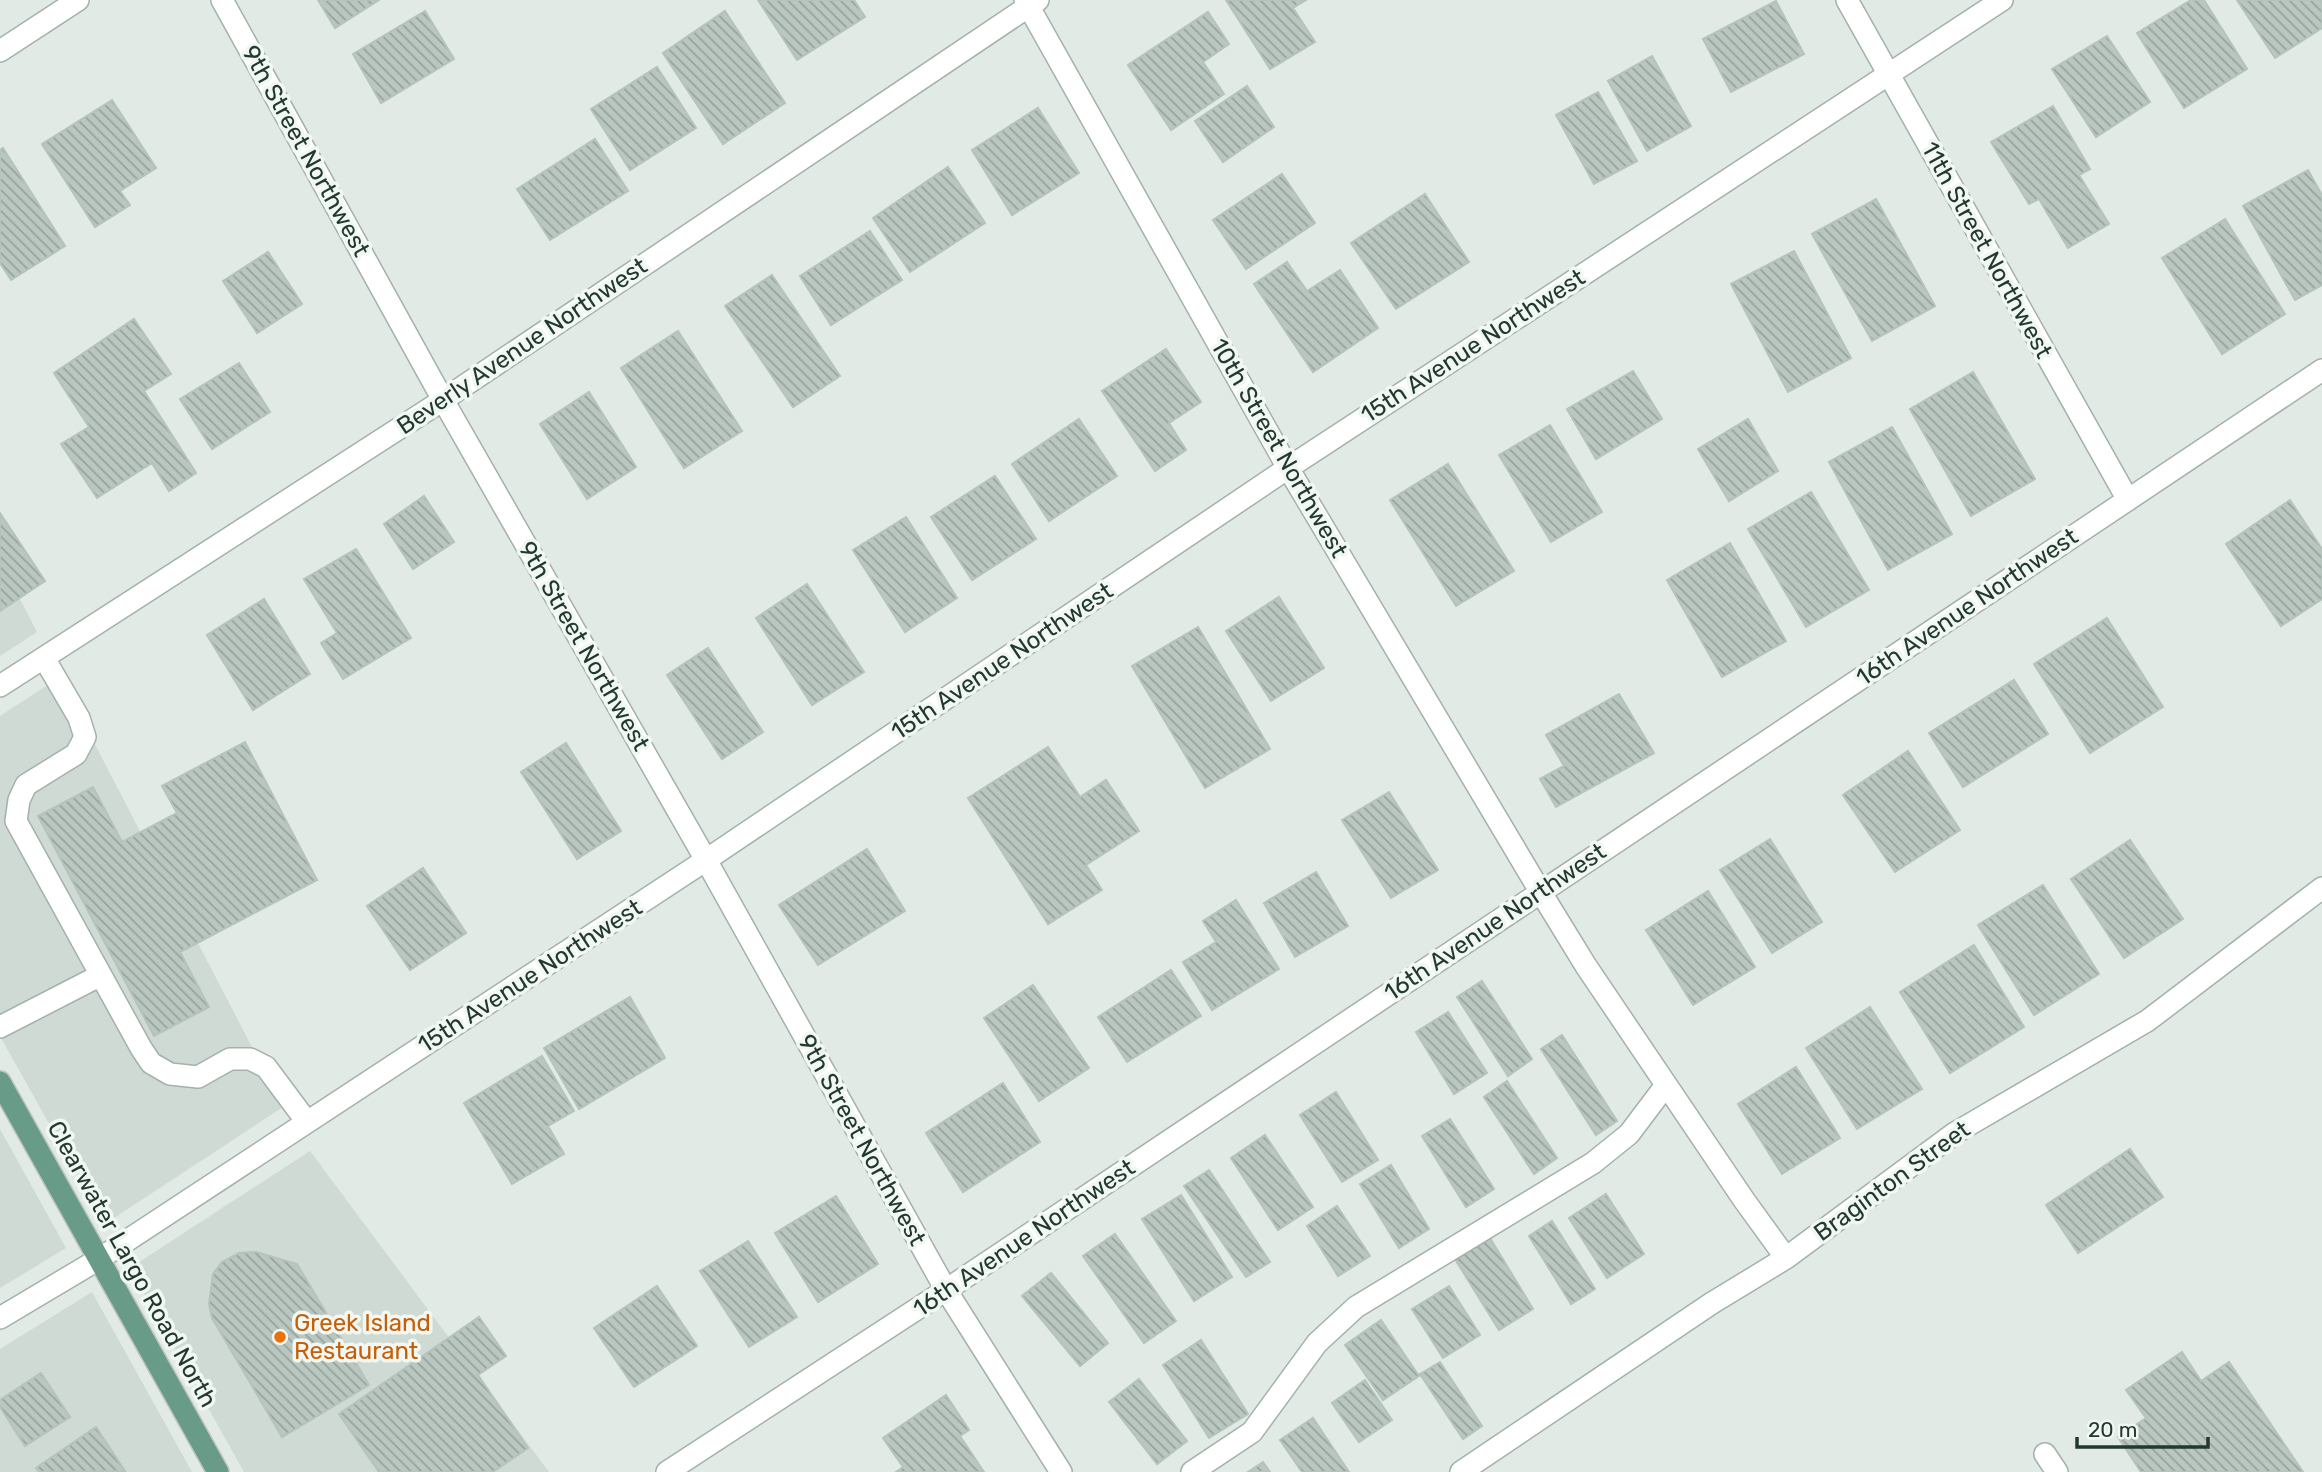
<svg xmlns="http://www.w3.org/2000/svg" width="2322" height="1472" font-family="Rubik,sans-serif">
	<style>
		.built { fill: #cfdad4 }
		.building { fill: url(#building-back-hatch); stroke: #b4c3bb; stroke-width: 2 }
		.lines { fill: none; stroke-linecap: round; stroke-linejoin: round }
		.minor-casing { stroke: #a4b1ab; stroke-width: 24 }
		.major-casing { stroke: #bdc4c1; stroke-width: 24 }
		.minor { stroke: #fff; stroke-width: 21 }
		.major { stroke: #699b89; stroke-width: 21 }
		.food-dot { fill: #e8710a; stroke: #f1f7f3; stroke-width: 2.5 }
		.labels { text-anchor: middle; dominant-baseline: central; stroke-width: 7; stroke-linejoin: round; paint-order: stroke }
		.street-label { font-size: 24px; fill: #233930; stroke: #f1f7f3 }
		.food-label { font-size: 24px; fill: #c56008; stroke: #f1f7f3; text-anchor: start }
	</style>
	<defs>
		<pattern id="building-back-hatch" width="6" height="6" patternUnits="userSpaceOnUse" patternTransform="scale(1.75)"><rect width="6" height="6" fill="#b9c7c0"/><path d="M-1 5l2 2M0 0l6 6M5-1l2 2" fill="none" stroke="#96a39c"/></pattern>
	</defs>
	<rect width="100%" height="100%" fill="#e1eae5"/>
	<path class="built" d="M0,561L37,632L0,656Z
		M60,677L283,1107L105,1224L0,1036V716Z
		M0,1129L66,1248L0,1288Z
		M310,1151L549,1472H244L130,1268Z
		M92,1292L192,1472H0V1349Z"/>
	<path class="building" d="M318,0H379L335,28Z
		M758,0H854L865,17L797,60Z
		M1226,0H1306L1293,8L1315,42L1270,69Z
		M2191,0H2204L2247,69L2184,108L2137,33Z
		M2237,0H2322V28L2275,58Z
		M1776,1L1804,54L1731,92L1703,39Z
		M425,11L454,59L381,103L353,54Z
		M725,11L785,103L723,144L663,53Z
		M1208,12L1229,44L1203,62L1224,94L1171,130L1128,65Z
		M2107,36L2150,102L2096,137L2052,69Z
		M1652,56L1691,126L1647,151L1608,81Z
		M657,67L696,128L630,170L591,109Z
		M1247,86L1274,127L1223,162L1195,121Z
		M1598,92L1637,161L1594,184L1556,115Z
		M112,100L156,168L120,191L130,205L95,227L42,144Z
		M2053,106L2090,169L2079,175L2109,224L2068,248L2039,199L2029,204L1991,142Z
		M1038,108L1079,173L1012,215L972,150Z
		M595,139L628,191L550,240L517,189Z
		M3,148L65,246L11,280L0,263V150Z
		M948,167L985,223L910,272L873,218Z
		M2308,170L2322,195V285L2295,300L2243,206Z
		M1282,174L1315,223L1246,269L1213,220Z
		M1425,194L1469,262L1396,309L1351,243Z
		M1876,199L1935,306L1872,341L1812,234Z
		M2225,219L2285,314L2222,354L2162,258Z
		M870,231L902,280L831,325L800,276Z
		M1794,251L1851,358L1788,392L1731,284Z
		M268,252L302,304L257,333L223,281Z
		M1287,262L1307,291L1340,270L1378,328L1313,372L1254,284Z
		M772,275L840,376L793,407L725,306Z
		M134,319L171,374L144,391L196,473L169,491L152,463L97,498L61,444L89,427L54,373Z
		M678,331L742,431L684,468L621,368Z
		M1166,349L1201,402L1169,423L1186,450L1155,471L1102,391Z
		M239,363L270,412L212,449L180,399Z
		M1633,371L1662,419L1596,459L1567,409Z
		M1973,372L2035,479L1971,516L1910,409Z
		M589,392L636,467L587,499L540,424Z
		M1079,419L1117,476L1049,521L1012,464Z
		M1748,419L1778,471L1729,501L1698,449Z
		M1550,425L1602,512L1551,542L1499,455Z
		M1892,427L1952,534L1888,570L1829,462Z
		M1448,464L1514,571L1456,606L1390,500Z
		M995,476L1036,539L972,580L931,517Z
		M1811,492L1869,590L1806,627L1748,529Z
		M424,496L454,542L413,569L384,524Z
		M2290,500L2322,549V599L2281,626L2226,544Z
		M0,513L45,581L0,611Z
		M906,517L957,598L905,632L853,550Z
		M1730,543L1786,641L1722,677L1667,580Z
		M356,549L411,638L343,679L321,643L337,633L304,579Z
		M807,584L864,672L812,705L756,618Z
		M1279,597L1324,668L1271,701L1226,631Z
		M264,599L310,674L253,710L207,635Z
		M2107,618L2163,707L2090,753L2034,664Z
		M1198,627L1270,749L1205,788L1132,666Z
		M708,648L763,732L722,759L667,675Z
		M2014,680L2048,734L1963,787L1929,733Z
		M1619,694L1654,753L1556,807L1540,779L1564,766L1546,735Z
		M245,742L317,880L180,952L209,1007L154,1036L38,816L93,787L122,842L177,813L162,786Z
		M566,743L621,831L577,859L521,772Z
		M1048,747L1080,797L1106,780L1139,831L1086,865L1102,890L1048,924L968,798Z
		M1908,751L1960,830L1895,872L1843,795Z
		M1389,792L1438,870L1391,898L1342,820Z
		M1770,839L1822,922L1772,953L1720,870Z
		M2130,840L2183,919L2124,958L2071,879Z
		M867,849L905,911L818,965L779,905Z
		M423,868L466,933L410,970L367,906Z
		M1316,872L1348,926L1295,957L1264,903Z
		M2043,885L2099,974L2034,1015L1978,925Z
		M1708,891L1755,967L1693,1005L1646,930Z
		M1236,900L1279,969L1212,1010L1183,962L1216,942L1203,921Z
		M1974,945L2024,1027L1950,1073L1900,992Z
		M1171,970L1201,1016L1127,1062L1098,1017Z
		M1482,981L1532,1059L1508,1076L1457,997Z
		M1033,985L1089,1068L1039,1101L984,1018Z
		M630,997L665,1058L579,1109L544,1048Z
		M1870,1007L1922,1089L1857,1129L1806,1048Z
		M1448,1012L1487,1073L1454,1094L1416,1032Z
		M1562,1035L1617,1121L1596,1135L1541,1049Z
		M542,1056L574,1111L548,1126L564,1154L512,1184L464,1103Z
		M1796,1067L1840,1138L1782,1174L1738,1104Z
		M1507,1081L1557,1158L1534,1174L1484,1097Z
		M1003,1083L1040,1142L963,1192L926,1133Z
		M1336,1092L1378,1160L1342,1182L1300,1115Z
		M1450,1119L1494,1189L1466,1207L1422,1136Z
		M1265,1135L1313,1207L1278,1230L1231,1158Z
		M2130,1149L2163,1197L2078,1253L2046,1205Z
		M1391,1165L1429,1229L1399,1248L1360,1184Z
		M1209,1170L1270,1262L1246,1277L1184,1186Z
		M1606,1194L1644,1254L1607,1278L1569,1218Z
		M1181,1195L1232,1277L1194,1301L1142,1219Z
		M836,1196L878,1264L818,1302L775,1233Z
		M1337,1206L1370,1256L1338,1276L1307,1226Z
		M1552,1221L1595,1289L1571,1304L1529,1236Z
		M1115,1234L1176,1321L1144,1343L1083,1256Z
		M1490,1238L1533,1309L1499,1330L1455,1259Z
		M748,1241L797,1317L749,1347L700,1271Z
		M256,1252L297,1264L369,1385L282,1437L212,1318L209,1304L213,1274L222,1262L239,1253Z
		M1051,1273L1108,1343L1080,1366L1022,1296Z
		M657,1286L697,1346L634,1387L594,1328Z
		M1449,1286L1480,1335L1443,1358L1412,1309Z
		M479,1317L506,1356L478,1375L528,1448L493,1472H379L339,1414Z
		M1381,1320L1419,1376L1383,1400L1345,1345Z
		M1201,1340L1248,1414L1209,1438L1163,1365Z
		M2182,1352L2201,1381L2229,1362L2303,1472H2141L2118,1437L2146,1418L2126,1390Z
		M1440,1362L1482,1426L1463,1439L1420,1374Z
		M41,1373L70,1417L25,1446L0,1407V1400Z
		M1139,1379L1187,1441L1157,1464L1109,1402Z
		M1365,1380L1392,1420L1359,1442L1332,1403Z
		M946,1395L969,1430L960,1436L984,1472H896L903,1467L883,1438Z
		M1313,1418L1349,1472H1302L1280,1440Z
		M96,1427L125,1471L39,1472L36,1468Z
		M1263,1462L1270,1472H1248Z"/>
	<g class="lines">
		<defs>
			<path id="minor" d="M222,0L443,400L706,860L946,1290L1061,1472
				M1025,0L1288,468L1540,891L1586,966L1744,1200L1786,1258
				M1847,0L2128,500
				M0,51L78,0
				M44,658L79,718L85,737L76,754L26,785L19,800L16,821L141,1048L151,1063L170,1074L198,1077L230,1059H250L266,1067L307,1122
				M0,686L443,400L1038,0
				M0,1027L101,975
				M0,1318L99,1259L706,860L1288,468L2002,0
				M2045,1454L2057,1472
				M667,1472L946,1290L2322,370
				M1192,1472L1252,1432L1317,1343L1356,1307L1593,1163L1629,1134L1666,1085
				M1461,1472L1712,1303L1786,1258L1955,1133L2147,1021L2322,888"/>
			<path id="major" d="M0,1082L218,1472"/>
		</defs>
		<use href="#minor" class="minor-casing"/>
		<use href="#major" class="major-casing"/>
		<use href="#minor" class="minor"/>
		<use href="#major" class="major"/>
	</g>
	<circle class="food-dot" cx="280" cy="1337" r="7"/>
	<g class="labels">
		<g class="street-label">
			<text transform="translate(306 151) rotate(61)">9th Street Northwest</text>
			<text transform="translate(1987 250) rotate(61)">11th Street Northwest</text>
			<text transform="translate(522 346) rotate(-34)">Beverly Avenue Northwest</text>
			<text transform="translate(1473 346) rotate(-33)">15th Avenue Northwest</text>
			<text transform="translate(1279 448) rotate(60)">10th Street Northwest</text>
			<text transform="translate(1967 607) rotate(-34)">16th Avenue Northwest</text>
			<text transform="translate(584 646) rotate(60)">9th Street Northwest</text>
			<text transform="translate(1002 661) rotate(-34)">15th Avenue Northwest</text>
			<text transform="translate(1495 922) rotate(-34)">16th Avenue Northwest</text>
			<text transform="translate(530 976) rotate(-33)">15th Avenue Northwest</text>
			<text transform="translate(862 1140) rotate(61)">9th Street Northwest</text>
			<text transform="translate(1892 1181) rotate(-36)">Braginton Street</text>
			<text transform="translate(1024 1238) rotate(-34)">16th Avenue Northwest</text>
			<text transform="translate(132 1264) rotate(61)">Clearwater Largo Road North</text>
		</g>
		<g class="food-label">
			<text x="294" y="1323">Greek Island<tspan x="294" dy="28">Restaurant</tspan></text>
		</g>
	</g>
	<path d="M2077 1437v10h131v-10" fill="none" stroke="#233930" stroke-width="3.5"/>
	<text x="2088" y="1437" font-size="21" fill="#233930" stroke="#f1f7f3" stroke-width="5" paint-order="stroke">20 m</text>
</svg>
